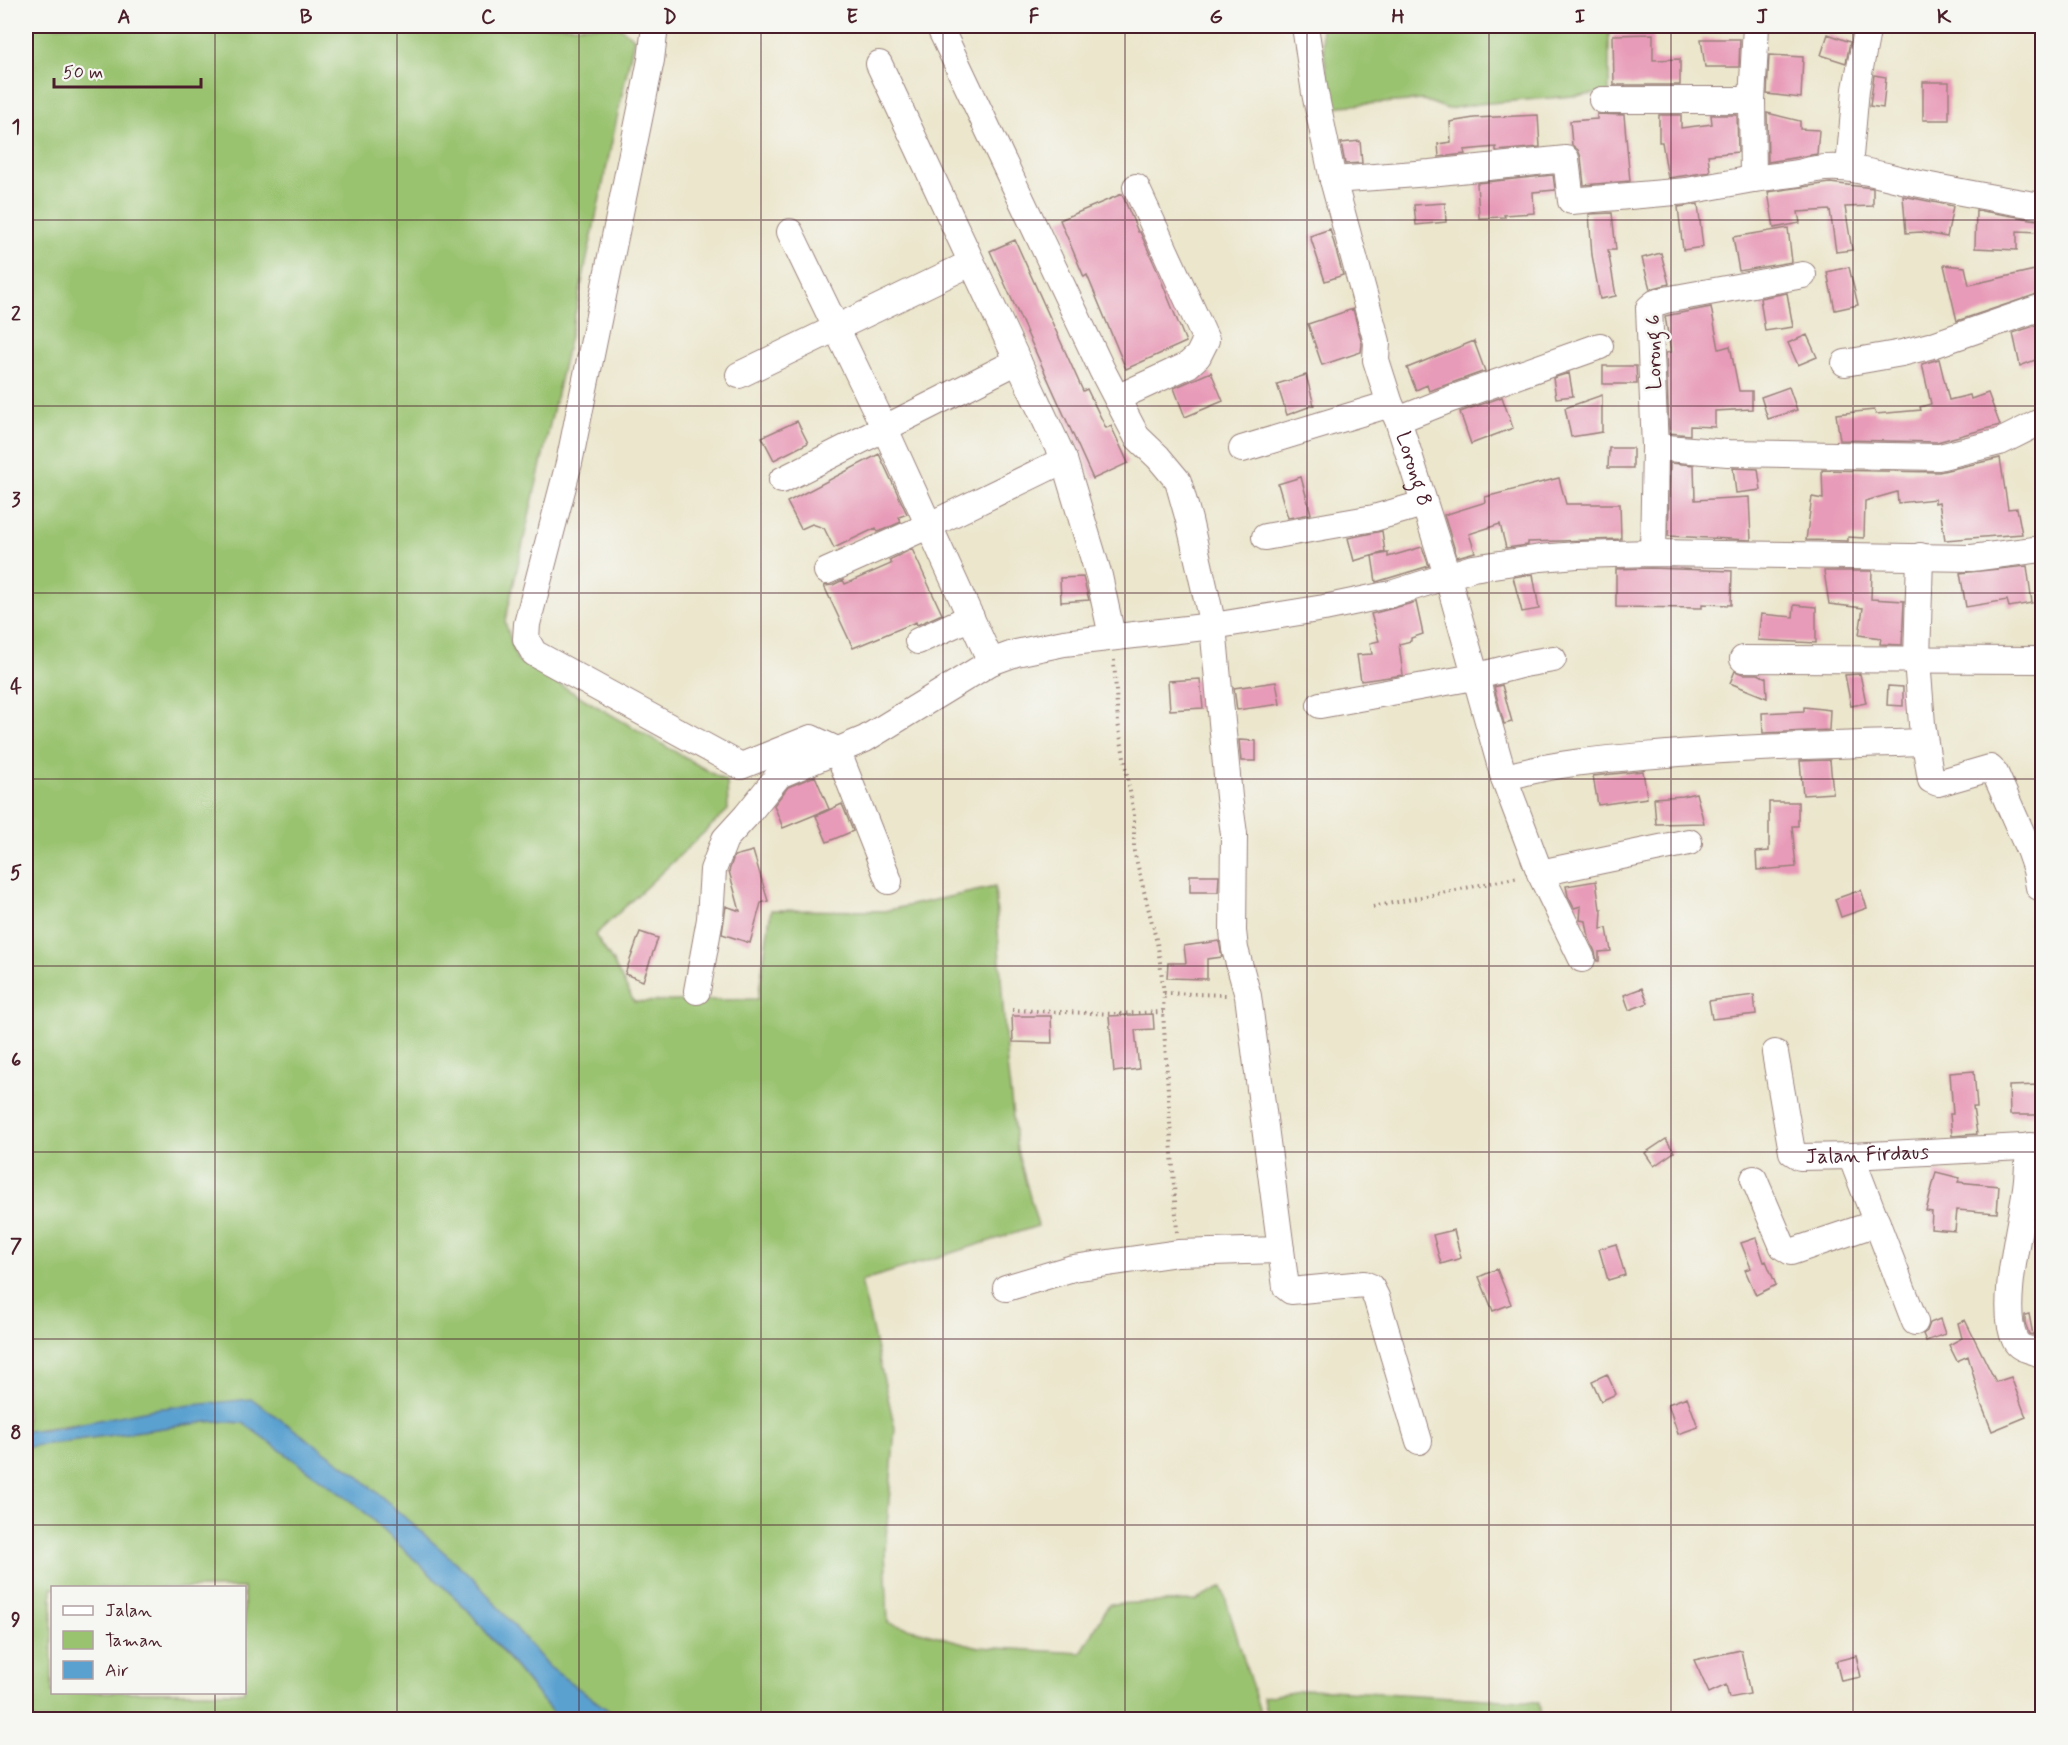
<svg xmlns="http://www.w3.org/2000/svg" width="2068" height="1745" font-family="Mynerve,sans-serif">
	<style>
		.green { fill: #9ac36f; stroke: #72714d; stroke-width: 1.5; fill-rule: evenodd }
		.water { fill: #5aa1d0; stroke: #52607e; stroke-width: 1.5 }
		.building { fill: #e89bb8 }
		.lines { fill: none; stroke-linecap: round; stroke-linejoin: round }
		.minor-casing { stroke: #9a827c; stroke-width: 28 }
		.path { stroke: #9a827c; stroke-width: 4; stroke-dasharray: 1.5 4.5; stroke-linecap: butt }
		.minor { stroke: #fff; stroke-width: 26 }
		.grid { fill: none; stroke: #4a1f2b; stroke-width: 1.5; stroke-opacity: 0.55 }
		.labels { text-anchor: middle; dominant-baseline: central; stroke-width: 5; stroke-linejoin: round; paint-order: stroke }
		.street-label { font-size: 21px; fill: #4a1f2b; stroke: #f6f6f2 }
		.neatline { fill: none; stroke: #4a1f2b; stroke-width: 2 }
		.grid-label { font-size: 20px; text-anchor: middle; font-weight: bold; fill: #4a1f2b }
	</style>
	<rect width="100%" height="100%" fill="#f6f6f2"/>
	<filter id="ink" filterUnits="userSpaceOnUse"><feTurbulence type="fractalNoise" baseFrequency=".0167" numOctaves="2"/><feDisplacementMap in="SourceGraphic" scale="12" xChannelSelector="R" yChannelSelector="G"/><feConvolveMatrix kernelMatrix="1 2 1 2 8 2 1 2 1" color-interpolation-filters="sRGB"/></filter>
	<filter id="wash" filterUnits="userSpaceOnUse"><feTurbulence type="fractalNoise" baseFrequency=".008" numOctaves="4" result="noise"/><feDisplacementMap in="SourceGraphic" scale="24" xChannelSelector="R" yChannelSelector="G"/><feGaussianBlur stdDeviation="1.35" result="paint"/><feColorMatrix in="noise" values="0 0 0 0 0 0 0 0 0 0 0 0 0 0 0 0 0 1.4 0 .05"/><feComposite in="paint" operator="in"/></filter>
	<g filter="url(#wash)">
		<rect width="100%" height="100%" fill="#ebe6cc"/>
		<path class="green" d="M26,26H618L634,38L578,301L505,622L517,660L727,782L728,810L595,935L613,962L634,1002L758,999L771,910L884,911L995,887L1007,1065L1017,1150L1038,1226L861,1281L895,1428L885,1550L888,1623L979,1647L1081,1653L1109,1604L1195,1601L1222,1587L1262,1719H620L548,1666L474,1579L356,1474L252,1399L26,1431Z
			M1321,26H1690L1674,33L1631,28L1609,31V93L1478,104L1448,109L1423,100L1340,106L1331,111Z
			M214,1421L243,1423L360,1508L467,1609L558,1719L26,1720V1447ZM52,1588H244V1692H52Z
			M1311,1689L1539,1702L1541,1719H1267L1263,1697Z"/>
		<path class="water" d="M252,1399L356,1474L474,1579L548,1666L620,1719H558L467,1609L360,1508L243,1423L214,1421L26,1447V1431L59,1428L154,1409Z"/>
		<g id="blocks">
			<path class="building" d="M1653,34V60L1680,59V85H1614L1613,35Z
				M1828,34L1850,42L1846,63L1821,55Z
				M1701,39H1740L1739,67H1705Z
				M1769,55L1803,57L1801,98L1767,94Z
				M1874,75L1886,77L1883,108L1870,106Z
				M1923,82H1949V120H1923Z
				M1767,113L1800,121V129L1819,130L1817,154L1768,162Z
				M1597,114L1624,115L1630,181L1584,185L1581,157L1578,150L1572,145L1570,121L1597,119Z
				M1538,115L1540,147L1496,151V147L1464,150L1465,154L1439,157L1438,144L1451,142L1450,122L1474,118Z
				M1659,115H1681V128L1712,124L1711,115H1737L1738,152L1708,155L1710,172L1668,178L1662,142H1659Z
				M1360,141L1362,163L1345,164L1341,143Z
				M1553,175L1555,190L1533,192L1534,213L1504,215L1505,217L1479,218L1477,183Z
				M1830,183L1873,188V206L1845,207L1852,250L1836,252L1830,210L1798,212L1800,223L1774,228L1768,192Z
				M1122,194L1138,232H1140L1157,270L1186,342L1126,369L1087,275L1084,277L1060,220Z
				M1903,196L1953,206L1947,237L1921,232L1906,233Z
				M1445,203L1446,222L1416,225L1414,205Z
				M1698,204L1703,247L1683,250L1678,207Z
				M1976,210L2043,221V232L2017,231V250L1975,248Z
				M1612,213L1616,250H1608L1616,296L1600,299L1592,255L1589,214Z
				M1788,228L1792,262L1739,271L1733,237Z
				M1330,229L1343,275L1325,281L1310,236Z
				M1015,240L1083,391L1087,389L1106,428L1111,426L1128,463L1093,479L990,251Z
				M1661,253L1669,284L1650,289L1642,258Z
				M1944,265L1965,267L1969,285L2039,269L2043,292L1957,321Z
				M1849,267L1858,305L1835,310L1827,272Z
				M1787,293L1793,327L1765,331L1760,298Z
				M1711,307L1719,349L1730,346L1739,391H1752V409L1715,411V427L1690,426V435L1669,433L1666,353L1671,352L1665,316Z
				M1353,309L1362,344L1361,352L1322,365L1308,324Z
				M2043,323V357L2020,366L2013,333Z
				M1807,335L1817,357L1798,365L1788,343Z
				M1474,341L1485,371L1429,391L1427,385L1416,390L1407,368Z
				M1939,359L1949,400L1970,395L1971,399L1988,393L2000,425L1937,442L1840,440L1836,414L1874,410L1876,414L1921,410L1920,407L1931,404L1922,364Z
				M1603,366H1636L1637,384H1603Z
				M1211,372L1223,401L1185,417L1174,388Z
				M1569,373L1573,396L1556,398L1553,378Z
				M1306,375L1314,405L1287,415L1277,384Z
				M1789,387L1797,410L1768,419L1761,397Z
				M1602,395V432L1571,437L1565,408Z
				M1502,397L1513,428L1471,444L1460,412Z
				M797,421L808,443L774,460L762,437Z
				M1609,448H1633V468H1608Z
				M879,454L907,514L899,517L901,522L878,532L876,528L834,548L824,528L812,524L801,529L787,502Z
				M2000,458L2008,509L2017,508L2022,534L1945,540L1939,502L1935,503V499L1898,503L1897,492L1865,501L1864,538L1848,537V541L1806,540L1812,497L1823,499L1822,470L1939,472Z
				M1670,463L1694,465L1695,500L1749,497L1751,540L1668,536Z
				M1733,468L1758,469L1761,490L1736,493Z
				M1301,477L1311,514L1288,518L1278,484Z
				M1559,478L1566,504H1620L1621,539L1528,542V545L1506,548L1500,524L1469,534L1475,552L1457,557L1444,515L1486,502L1485,497Z
				M1382,531L1385,552L1354,561L1348,538Z
				M1422,547L1429,566L1376,582L1372,556L1388,553V557Z
				M912,549L942,614L917,625L916,622L853,648L824,586L833,585L843,580L845,584L891,564L889,560Z
				M2027,566L2032,603L2009,607L2007,600L1966,607L1960,573Z
				M1651,568L1732,571L1731,605L1702,604V608L1616,607V569Z
				M1824,571H1872L1871,599L1904,601L1902,645L1880,644L1881,638L1859,635L1863,608L1829,604Z
				M1533,574L1539,609L1522,612L1513,577Z
				M1083,577L1089,600L1061,602L1060,578Z
				M1416,602L1423,634L1411,638V641L1399,644L1403,675L1361,681L1357,655L1372,654L1370,643L1379,641L1371,614Z
				M1794,605L1816,607V643L1758,640L1761,614L1793,617Z
				M1735,671L1743,674H1758L1766,678L1767,698L1730,683Z
				M1860,674L1866,703L1851,706L1845,675Z
				M1200,679L1203,708L1170,710L1168,681Z
				M1276,682L1280,704L1237,710L1234,688Z
				M1502,685L1512,722L1504,724L1494,687Z
				M1888,686L1903,687V706L1887,705Z
				M1804,707L1830,710L1829,730L1763,733L1762,713L1804,711Z
				M1239,740L1256,741V761H1241Z
				M1830,760L1833,793L1803,795L1800,761Z
				M1643,771L1647,798L1598,805L1593,776Z
				M815,776L829,809L783,828L774,805L788,787Z
				M1696,793L1704,823L1656,824L1654,798L1683,796Z
				M1769,802H1798V826H1792L1796,867L1757,870L1756,852L1769,851Z
				M842,804L853,831L827,842L816,816Z
				M753,851L768,901L761,903L750,943L722,934L726,906L740,911L729,871L734,856Z
				M1190,875H1219L1218,892H1190Z
				M1596,881L1600,909H1602L1601,929L1607,928L1611,951L1599,952V961H1597L1595,952L1589,938L1586,921L1580,920L1581,906L1574,908L1568,896L1566,886Z
				M1861,890L1867,908L1841,917L1835,899Z
				M640,932L658,938L643,981L625,974Z
				M1219,941L1222,957L1207,959V979L1167,978L1168,963H1186L1184,946Z
				M1642,988L1648,1003L1629,1010L1624,995Z
				M1754,995L1756,1014L1712,1019L1709,1001Z
				M1153,1014L1154,1029L1135,1030L1139,1069L1114,1072L1109,1016Z
				M1012,1016H1051L1052,1043L1013,1042Z
				M1974,1071L1977,1107H1973L1977,1134L1952,1136L1950,1114H1953L1950,1073Z
				M2043,1085V1115H2010L2009,1086Z
				M1666,1139L1674,1152L1654,1166L1645,1153Z
				M1936,1172L1960,1178L1958,1182L1999,1186L1997,1213L1957,1210L1955,1231L1931,1229L1932,1212L1926,1211Z
				M1454,1230L1461,1258L1441,1264L1433,1235Z
				M1756,1238L1764,1262L1766,1261L1776,1285L1756,1295L1745,1270L1751,1268L1741,1243Z
				M1616,1244L1625,1275L1608,1280L1599,1249Z
				M1497,1269L1511,1304L1493,1311L1479,1277Z
				M2029,1314L2033,1335L2029,1334L2025,1323V1315Z
				M1940,1319L1945,1334L1926,1341L1923,1334L1927,1331L1930,1323Z
				M1965,1320L1996,1382L2011,1377L2026,1417L1992,1431L1982,1406L1968,1356L1957,1361L1949,1345L1962,1338L1958,1323Z
				M1607,1374L1616,1394L1601,1401L1592,1381Z
				M1687,1397L1698,1427L1678,1434L1668,1404Z
				M1741,1650L1750,1694L1729,1698L1726,1685L1709,1693L1694,1660Z
				M1856,1656L1861,1677L1841,1681L1836,1661Z"/>
		</g>
	</g>
	<g filter="url(#ink)">
		<use href="#blocks" fill-opacity="0" stroke="#9a827c" stroke-width="1.5"/>
		<g class="lines">
			<defs>
				<g id="minor">
					<path d="M655,26L651,60L569,463L527,624L526,639L534,653L741,766L811,738L837,750L889,881"/>
					<path d="M939,26L1102,370L1137,437L1158,457L1178,481L1189,520L1213,626L1229,797L1234,834L1233,931L1235,949L1248,996L1281,1250L1178,1253L1073,1268L1006,1288"/>
					<path id="s1" d="M1305,26L1315,93L1333,180L1377,342L1376,360L1390,404L1398,420L1448,578L1504,778L1540,873L1582,959"/>
					<path d="M879,64L1064,460L1099,576L1112,636"/>
					<path d="M1602,100H1752"/>
					<path d="M1849,167L1856,89L1868,26"/>
					<path d="M1753,179L1752,100L1756,26"/>
					<path d="M1333,180L1430,173L1566,159L1571,201L1687,191L1753,179L1799,173C1841,159 1879,176 1920,184C1961,192 2001,200 2042,206"/>
					<path d="M790,232L885,429L991,662"/>
					<path d="M1845,363L1902,353L1933,345L2042,307"/>
					<path d="M739,375L971,263"/>
					<path d="M1117,398L1188,365L1198,356L1206,340L1136,187"/>
					<path d="M1398,420L1451,399L1600,346"/>
					<path d="M1655,447L1728,453L1939,457L2000,442L2042,421"/>
					<path d="M1242,449L1390,404"/>
					<path d="M782,480L1018,361"/>
					<path d="M1265,537L1374,518L1423,504"/>
					<path d="M1653,553L1655,447L1649,308L1655,303L1665,300L1803,275"/>
					<path d="M1920,556L1917,660L1922,724L1931,780L1938,783L1990,768L1995,773L2029,850L2036,870L2039,887"/>
					<path d="M827,571L930,525L1064,460"/>
					<path d="M918,641L971,617"/>
					<path d="M1743,659L2042,660"/>
					<path d="M1320,705L1474,677L1524,664L1553,659"/>
					<path d="M1504,778C1553,763 1605,759 1656,755C1745,747 1835,745 1924,742"/>
					<path d="M1540,873L1689,842"/>
					<path d="M697,991L710,919L713,870L725,839L746,816L779,775L865,739L991,662L1016,653L1064,643L1213,626L1324,608L1391,594L1473,568L1541,558L1577,555L1653,553L1972,558L2042,549"/>
					<path id="s2" d="M1775,1053L1792,1152L1800,1157L1851,1156L2042,1146"/>
					<path d="M2029,1146C2028,1160 2028,1175 2026,1188C2021,1225 1999,1308 2015,1340C2020,1351 2034,1349 2042,1355"/>
					<path d="M1851,1156L1915,1322"/>
					<path d="M1754,1179L1783,1247L1791,1252L1877,1223"/>
					<path d="M1281,1250L1286,1287L1291,1291L1364,1284L1371,1287L1376,1297L1419,1441"/>
				</g>
			</defs>
			<use href="#minor" class="minor-casing"/>
			<path class="path" d="M1114,660L1118,723L1134,814V851L1158,947L1164,993L1163,1012L1177,1232
				M1373,907L1519,877
				M1164,993L1227,995
				M1012,1010L1114,1014L1163,1012"/>
			<use href="#minor" class="minor"/>
		</g>
	</g>
	<path class="grid" d="M215,26V1588M397,26V1720M579,26V1720M761,26V1720M943,26V1720M1125,26V1720M1307,26V1720M1489,26V1720M1671,26V1720M1853,26V1720M26,220H2042M26,406H2042M26,593H2042M26,779H2042M26,966H2042M26,1152H2042M26,1339H2042M26,1525H2042M215,1692V1720"/>
	<g class="labels">
		<g class="street-label">
			<text transform="translate(1654 352) rotate(-91)">Lorong 6</text>
			<text stroke="none"><textPath href="#s1" startOffset="458">Lorong 8</textPath></text>
			<text stroke="none"><textPath href="#s2" startOffset="177">Jalan Firdaus</textPath></text>
		</g>
	</g>
	<rect width="2068" height="1745" fill="none" stroke="#f6f6f2" stroke-width="66"/>
	<rect x="51" y="1586" width="195" height="108" fill="#f6f6f2" stroke="#b1a0a2" stroke-width="1.5"/>
	<rect x="63" y="1606" width="30" height="9" fill="#ffffff" stroke="#b1a0a2" stroke-width="1.5"/>
	<text x="105" y="1616" font-size="18" fill="#4a1f2b">Jalan</text>
	<rect x="63" y="1631" width="30" height="18" fill="#9ac36f" stroke="#b1a0a2" stroke-width="1.5"/>
	<text x="105" y="1646" font-size="18" fill="#4a1f2b">Taman</text>
	<rect x="63" y="1661" width="30" height="18" fill="#5aa1d0" stroke="#b1a0a2" stroke-width="1.5"/>
	<text x="105" y="1676" font-size="18" fill="#4a1f2b">Air</text>
	<path d="M54 78v9h147v-9" fill="none" stroke="#4a1f2b" stroke-width="3"/>
	<text x="63" y="78" font-size="18" fill="#4a1f2b" stroke="#f6f6f2" stroke-width="4.5" paint-order="stroke">50 m</text>
	<rect x="33" y="33" width="2002" height="1679" class="neatline"/>
	<g class="grid-label">
		<text x="124" y="23">A</text>
		<text x="306" y="23">B</text>
		<text x="488" y="23">C</text>
		<text x="670" y="23">D</text>
		<text x="852" y="23">E</text>
		<text x="1034" y="23">F</text>
		<text x="1216" y="23">G</text>
		<text x="1398" y="23">H</text>
		<text x="1580" y="23">I</text>
		<text x="1762" y="23">J</text>
		<text x="1944" y="23">K</text>
		<text x="16" y="133">1</text>
		<text x="16" y="320">2</text>
		<text x="16" y="506">3</text>
		<text x="16" y="693">4</text>
		<text x="16" y="879">5</text>
		<text x="16" y="1066">6</text>
		<text x="16" y="1252">7</text>
		<text x="16" y="1439">8</text>
		<text x="16" y="1626">9</text>
	</g>
</svg>
